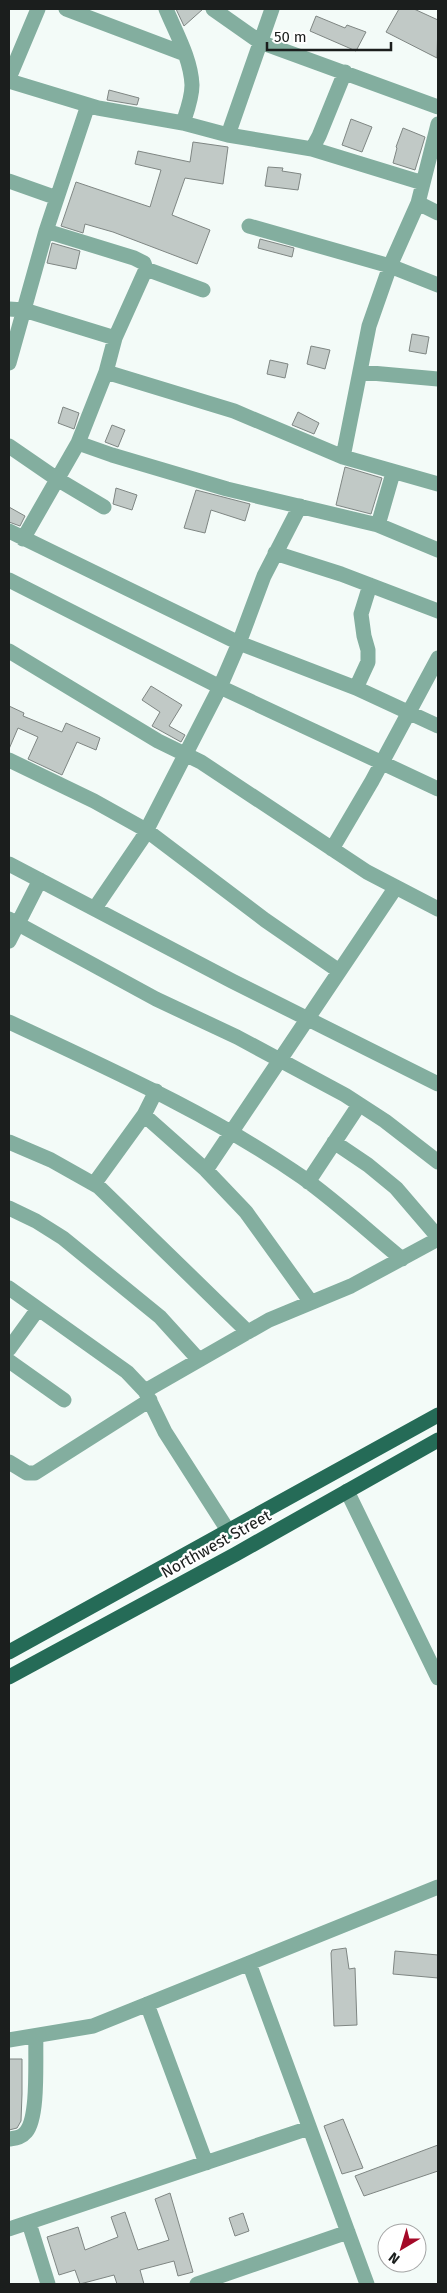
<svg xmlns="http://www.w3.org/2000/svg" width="447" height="2293" font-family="'Fira Sans',sans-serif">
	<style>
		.building { fill: #c1c9c6; stroke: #7f8683 }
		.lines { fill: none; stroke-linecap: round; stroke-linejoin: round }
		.minor { stroke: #83ae9f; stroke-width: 15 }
		.major { stroke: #256b57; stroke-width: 15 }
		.labels { text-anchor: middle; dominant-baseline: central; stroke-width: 4.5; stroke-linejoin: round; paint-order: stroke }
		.street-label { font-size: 16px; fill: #1b1e1d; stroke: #fff }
	</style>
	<rect width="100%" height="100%" fill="#f3fbf8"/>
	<path class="building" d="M176,9H203L184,26Z
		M399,9H414L438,20L437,58L386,32Z
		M316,16L345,28L347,25L366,32L356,51L310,31Z
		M109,90L139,98L137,105L107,100Z
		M351,119L372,127L362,152L342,145Z
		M403,128L425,137L415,170L393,163L397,148L396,147Z
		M193,142L228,147L223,184L185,178L172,215L210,230L197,264L113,232L85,224L83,233L61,226L76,182L150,207L161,170L135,164L138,151L190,162Z
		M268,167L283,168L282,171L301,174L298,190L265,186Z
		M260,239L294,248L292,257L258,248Z
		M52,243L80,251L76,269L47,263Z
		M412,334L429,337L426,354L409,351Z
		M311,346L330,350L325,369L307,364Z
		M270,360L288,364L285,378L267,374Z
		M63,407L79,413L74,429L58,423Z
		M298,412L319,423L314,434L292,425Z
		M112,425L125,430L118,447L105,442Z
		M345,467L382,478L371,514L336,505Z
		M116,488L137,495L132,510L113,504Z
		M196,490L250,504L245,521L211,510L205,533L184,528Z
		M9,507L25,516L20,526L9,522Z
		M151,686L182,705L169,726L185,735L181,742L152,726L160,712L142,700Z
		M9,706L24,713L23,716L62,732L66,723L100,738L96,750L77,742L62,775L28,759L38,737L18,728L9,749Z
		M346,1948L349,1969L355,1968L357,2025L334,2026L331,1953L332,1950Z
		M395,1951L438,1955V1978L393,1974Z
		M9,2059H22V2094L21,2121L17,2128L9,2130Z
		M343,2119L363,2168L342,2174L324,2126Z
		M438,2145V2171L364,2196L355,2176Z
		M170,2193L193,2272L178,2276L174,2261L140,2270L144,2284H117L114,2275L80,2284L75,2270L59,2275L47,2237L78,2227L85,2250L118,2237L111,2217L125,2212L138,2250L169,2240L155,2199Z
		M243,2213L249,2231L235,2236L229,2218Z"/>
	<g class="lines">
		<path class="minor" d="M66,9L185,54
			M166,9C176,33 191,59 192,85C192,98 187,111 183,123
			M213,9L260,42L438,107
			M9,78L38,9
			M9,81L98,108L183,123L228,135L312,149L319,136L345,72
			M228,135L272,9
			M312,149L423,183
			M9,181L57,198
			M418,203L438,213
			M249,226L390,266L438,285
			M146,269L203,290
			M9,309L24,310L115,338
			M9,363L46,231L88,105
			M106,372L234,411L343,457L438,484
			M360,372L438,379
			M78,443L112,455L227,489L378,525L438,550
			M9,446L57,479L104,507
			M343,457L369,326L390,266L418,203L438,124
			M378,525L393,473
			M9,531L239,643L356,688L438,726
			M23,539L78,443L106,372L115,338L146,269L144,263L134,258L46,231
			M275,553L341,574L438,611
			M9,580L220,687L438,789
			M9,651L158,741L201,762L367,872L438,909
			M356,688L368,662V650L364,636L361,614L370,585
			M9,760L94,801L146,830L265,920L339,971
			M332,849L372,781L438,658
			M9,864L232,981L438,1084
			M95,908L142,839L220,687L239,643L264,576L300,506
			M9,919L156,999L237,1037L345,1095L385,1121L438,1162
			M9,941L40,880
			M9,1022C109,1069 211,1114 302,1177C337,1202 369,1232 402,1259
			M144,1115L206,1170L246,1212L310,1301
			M9,1142L51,1160L99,1187L248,1332
			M334,1142L368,1165L396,1188L438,1237
			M206,1170L396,887
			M308,1182L359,1105
			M94,1184L144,1115L156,1091
			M9,1208L36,1221L63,1238L160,1317L199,1360
			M9,1288L127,1372L145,1391L165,1432L229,1532
			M9,1349L38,1309
			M9,1361L64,1400
			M145,1391L269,1320L351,1286L438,1239
			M9,1462L27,1473H35L150,1400
			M347,1491L438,1678
			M249,1963L367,2284
			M147,2004L206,2163
			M9,2040L93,2026L438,1887
			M9,2139C16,2138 21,2138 26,2132C39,2117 35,2058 36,2036
			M29,2223L48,2284
			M9,2229L309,2128
			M197,2284L348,2232"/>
		<path class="major" d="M9,1652L438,1415
			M9,1677L236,1554L438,1440"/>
	</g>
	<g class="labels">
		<g class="street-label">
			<text transform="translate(216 1544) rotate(-29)">Northwest Street</text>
		</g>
	</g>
	<rect width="447" height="2293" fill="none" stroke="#1b1e1d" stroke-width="20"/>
	<g transform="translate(402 2248) rotate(218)"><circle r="24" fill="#ffffff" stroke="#a4a5a5"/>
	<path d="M0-4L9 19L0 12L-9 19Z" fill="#a40827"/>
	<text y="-8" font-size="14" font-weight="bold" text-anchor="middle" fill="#1b1e1d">N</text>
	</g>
	<path d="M267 42v8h124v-8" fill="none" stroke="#1b1e1d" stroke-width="2.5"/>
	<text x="274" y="42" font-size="15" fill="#1b1e1d" stroke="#ffffff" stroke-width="4" paint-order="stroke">50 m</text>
</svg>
